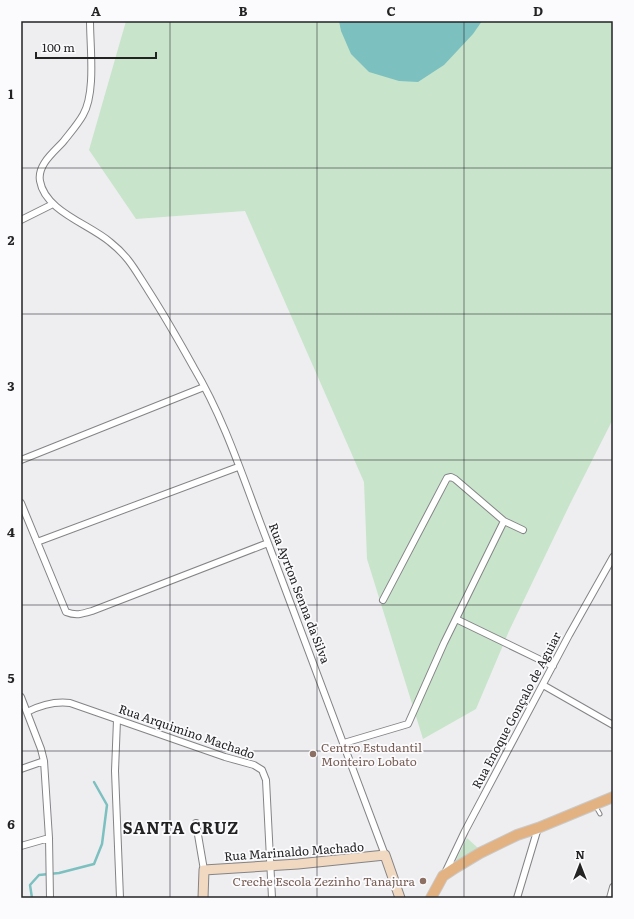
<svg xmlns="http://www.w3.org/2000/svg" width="634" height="919" font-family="Literata,serif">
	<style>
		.green { fill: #c8e5cb }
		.water { fill: #7cc0c0 }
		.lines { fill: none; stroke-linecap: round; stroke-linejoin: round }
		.stream { stroke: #7cc0c0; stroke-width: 2.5 }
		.lane-casing { stroke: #848487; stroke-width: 5 }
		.street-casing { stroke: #848487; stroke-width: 8 }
		.secondary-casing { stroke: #848487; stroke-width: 11 }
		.primary-casing { stroke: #cacaca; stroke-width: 12 }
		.lane { stroke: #fff; stroke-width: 3 }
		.street { stroke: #fff; stroke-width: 6 }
		.secondary { stroke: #f1d8c0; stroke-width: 9 }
		.primary { stroke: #e2b282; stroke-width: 10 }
		.grid { fill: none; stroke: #232324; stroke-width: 1; stroke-opacity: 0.55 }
		.education-dot { fill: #8d6e63; stroke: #fbfbfe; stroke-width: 1.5 }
		.labels { text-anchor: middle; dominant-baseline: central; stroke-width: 3.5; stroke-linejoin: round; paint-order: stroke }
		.street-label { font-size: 12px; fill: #232324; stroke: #fbfbfe }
		.education-label { font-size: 12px; fill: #785e54; stroke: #fbfbfe; text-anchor: start }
		.district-label { font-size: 16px; font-weight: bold; letter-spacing: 1px; fill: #232324; stroke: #fbfbfe }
		.neatline { fill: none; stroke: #232324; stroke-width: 1.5 }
		.grid-label { font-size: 13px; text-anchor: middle; font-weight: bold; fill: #232324 }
	</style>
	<rect width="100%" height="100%" fill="#eeeef1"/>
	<path class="green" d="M126,21H613V419L570,504L509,631L476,709L423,739L367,559L364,482L245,211L136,219L89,150Z
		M467,838L478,848L455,862Z"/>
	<path class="water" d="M339,21H482L473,34L444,65L418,82L399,81L369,72L351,54L341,31Z"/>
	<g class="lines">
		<path class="stream" d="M32,898L30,885L39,875L59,873L94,864L102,844L107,805L94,782"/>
		<defs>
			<path id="lane" d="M596,807L600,814"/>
			<path id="street" d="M90,21C90,47 96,93 83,115C78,124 70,133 63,142C54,152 37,165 40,181C45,211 89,224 110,242C129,257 135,270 148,290C164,315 179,341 194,368C226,422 245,484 268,543C308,647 347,751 385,855
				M21,220L53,204
				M21,460L204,387
				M21,503L66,612C76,616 82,614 92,611L268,543
				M504,521L523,530
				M37,542L238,467
				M456,619L553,666
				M543,685L613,725
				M21,697L41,749L44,761L49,838L50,898
				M27,712C41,705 54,701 70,703L225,757L254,765L262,770L266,780L272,898
				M117,720L115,771L120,898
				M344,743L408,724L444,643L504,521L455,479L451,477L447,478L383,600
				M21,769L44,761
				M196,823L204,870
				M21,846L49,838
				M445,873L465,831L569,635L613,557
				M517,898L538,828
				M610,898L613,887"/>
			<path id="secondary" d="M203,898L204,870L298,864L385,855L400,898"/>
			<path id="primary" d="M431,898L443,876L455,868L480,853L517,835L538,828L613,797"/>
		</defs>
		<use href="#lane" class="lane-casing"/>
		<use href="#street" class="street-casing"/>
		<use href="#secondary" class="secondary-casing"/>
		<use href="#primary" class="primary-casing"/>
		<use href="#lane" class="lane"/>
		<use href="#street" class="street"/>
		<use href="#secondary" class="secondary"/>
		<use href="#primary" class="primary"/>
	</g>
	<path class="grid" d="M170,21V898M317,21V898M464,21V898M21,168H613M21,314H613M21,460H613M21,605H613M21,751H613"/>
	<g class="education-dot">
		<circle cx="313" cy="754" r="4"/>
		<circle cx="423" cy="881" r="4"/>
	</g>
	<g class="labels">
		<g class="street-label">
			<text transform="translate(300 593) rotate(69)">Rua Ayrton Senna da Silva</text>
			<text transform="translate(516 710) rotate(-62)">Rua Enoque Gonçalo de Aguiar</text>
			<text transform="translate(187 731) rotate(19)">Rua Arquimino Machado</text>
			<text transform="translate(294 851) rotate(-4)">Rua Marinaldo Machado</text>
		</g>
		<g class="education-label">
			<text x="321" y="747">Centro Estudantil<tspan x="321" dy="14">Monteiro Lobato</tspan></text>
			<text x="415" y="881" text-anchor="end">Creche Escola Zezinho Tanajura</text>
		</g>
		<g class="district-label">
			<text x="181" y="827">SANTA CRUZ</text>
		</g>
	</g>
	<rect width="634" height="919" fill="none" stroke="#fbfbfe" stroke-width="44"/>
	<g transform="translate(580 865)" stroke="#fbfbfe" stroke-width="3" paint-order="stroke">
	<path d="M0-3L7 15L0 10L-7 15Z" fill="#232324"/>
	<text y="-6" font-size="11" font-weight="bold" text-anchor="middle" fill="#232324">N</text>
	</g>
	<path d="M36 52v6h120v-6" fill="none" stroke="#232324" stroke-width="2"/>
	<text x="42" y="52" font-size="12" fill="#232324" stroke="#fbfbfe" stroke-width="3" paint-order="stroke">100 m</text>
	<rect x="22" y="22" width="590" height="875" class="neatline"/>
	<g class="grid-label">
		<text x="96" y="16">A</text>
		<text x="243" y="16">B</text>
		<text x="391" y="16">C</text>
		<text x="538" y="16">D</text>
		<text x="11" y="99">1</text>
		<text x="11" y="245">2</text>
		<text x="11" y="391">3</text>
		<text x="11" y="537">4</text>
		<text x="11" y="683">5</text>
		<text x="11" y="829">6</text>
	</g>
</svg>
